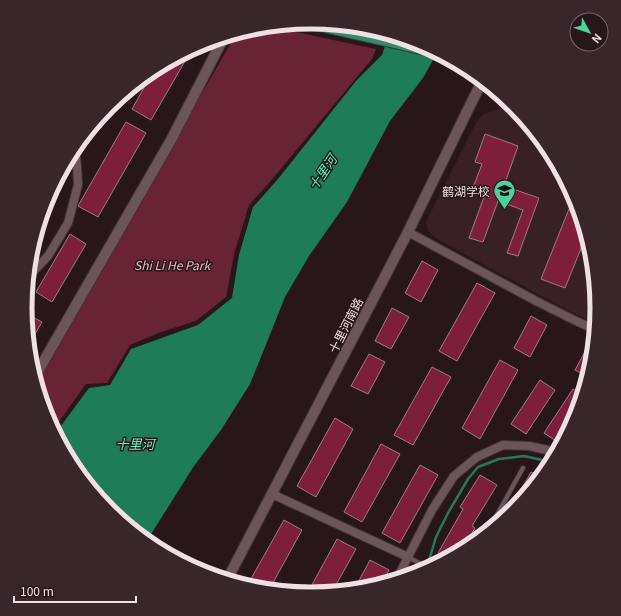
<svg xmlns="http://www.w3.org/2000/svg" width="621" height="616" font-family="Georgia,'Noto Sans SC',serif">
	<style>
		.built { fill: #392025 }
		.green { fill: #682334 }
		.water { fill: #1e7d58 }
		.lines { fill: none; stroke-linecap: round; stroke-linejoin: round }
		.stream { stroke: #1e7d58; stroke-width: 2.5 }
		.building { fill: #7d1e3a; stroke: #977f82 }
		.service-casing { stroke: #413436; stroke-width: 5.5 }
		.minor-casing { stroke: #413436; stroke-width: 10 }
		.tertiary-casing { stroke: #413436; stroke-width: 12 }
		.primary-casing { stroke: #413436; stroke-width: 14 }
		.service { stroke: #6b5558; stroke-width: 4 }
		.minor { stroke: #6b5558; stroke-width: 8 }
		.tertiary { stroke: #6b5558; stroke-width: 10 }
		.primary { stroke: #2f8d6e; stroke-width: 12 }
		.labels { text-anchor: middle; dominant-baseline: central; stroke-width: 3; stroke-linejoin: round; paint-order: stroke }
		.poi-label { font-size: 12px; fill: #efe1e3; stroke: #29161a; text-anchor: end }
		.park-label { font-size: 12px; font-style: italic; fill: #efb9c1; stroke: #29161a }
		.street-label { font-size: 12px; fill: #efe1e3; stroke: #29161a }
		.water-label { font-size: 13px; font-style: italic; fill: #5af6b6; stroke: #29161a }
		.rim { fill: none; stroke: #efe1e3; stroke-width: 5 }
	</style>
	<rect width="100%" height="100%" fill="#29161a"/>
	<path class="built" d="M506,107H514L548,149L575,199L591,252L596,308L595,323L567,310L435,238L428,230L426,222L477,121L483,115L497,109Z"/>
	<path class="green" d="M268,26L376,49L372,59L269,183L249,205L234,254L226,297L196,321L161,332L130,345L107,383L86,384L53,430L46,417L36,382L236,34L255,27Z"/>
	<path class="water" d="M389,34L420,44L437,53L423,78L390,121L347,202L309,256L285,297L265,347L250,384L221,430L194,466L146,542L108,510L73,467L55,434L89,388L110,385L131,349L198,325L232,298L239,255L253,207L278,179L356,81L382,55Z"/>
	<g class="lines">
		<path class="stream" d="M423,571L430,557L436,537L448,513L468,479L478,467L499,459L524,456L551,462"/>
	</g>
	<path class="building" d="M192,49L151,120L132,109L155,68Z
		M126,122L146,133L98,217L78,206Z
		M485,134L518,146L504,186L539,198L518,256L507,253L523,210L498,201L483,242L469,238L484,197L471,193L482,164L475,162Z
		M569,209L579,213L586,236L565,288L541,279Z
		M70,234L86,244L52,302L36,292Z
		M422,261L438,270L421,302L405,293Z
		M477,283L495,293L457,361L439,351Z
		M392,308L409,317L391,349L375,341Z
		M25,313L42,322L28,346V344Z
		M531,316L547,325L530,357L514,348Z
		M594,335L591,364L587,376L575,370Z
		M369,354L385,362L368,394L351,386Z
		M500,360L518,370L480,439L462,428Z
		M432,367L451,377L413,445L394,435Z
		M540,380L555,390L526,434L511,424Z
		M573,389L582,395L575,418L559,443L544,433Z
		M335,418L353,429L316,497L297,486Z
		M381,444L400,454L362,522L344,512Z
		M420,465L438,475L400,543L382,533Z
		M531,472L540,477L515,508L512,506Z
		M480,475L497,485L472,526L475,528L463,549L447,558L438,553L463,509L460,507Z
		M284,520L302,530L269,590L254,588L247,586Z
		M337,539L356,549L332,592L307,594Z
		M370,560L389,570L381,584L366,589L354,590Z"/>
	<g class="lines">
		<defs>
			<path id="service" d="M489,529L523,468
				M408,557L428,568"/>
			<path id="minor" d="M408,232L536,301L576,321L594,329
				M28,277L48,256L68,223L78,185L77,166L75,146
				M272,494L408,557
				M397,579L408,557L432,510L454,476L477,457L503,445L529,446L556,452"/>
			<path id="tertiary" d="M34,378L171,140L224,37
				M227,580L408,232L482,81"/>
			<path id="primary" d="M306,22L434,51"/>
		</defs>
		<use href="#service" class="service-casing"/>
		<use href="#minor" class="minor-casing"/>
		<use href="#tertiary" class="tertiary-casing"/>
		<use href="#primary" class="primary-casing"/>
		<use href="#service" class="service"/>
		<use href="#minor" class="minor"/>
		<use href="#tertiary" class="tertiary"/>
		<use href="#primary" class="primary"/>
	</g>
	<defs>
		<symbol id="school-pin" viewBox="-11 -11 22 30"><path d="M0 17L-7.5 6A9.5 9.5 0 1 1 7.5 6Z" fill="#4ad49c" stroke="#29161a"/><path d="M0-5L7-2L0 1L-7-2ZM-4 1L0 2.5L4 1V4Q0 6-4 4Z" fill="#111"/></symbol>
	</defs>
	<g fill-rule="evenodd">
		<use href="#school-pin" x="492" y="178" width="25" height="34"/>
	</g>
	<g class="labels">
		<g class="poi-label">
			<text x="490" y="190">鹤湖学校</text>
		</g>
		<g class="park-label">
			<text x="172" y="264">Shi Li He Park</text>
		</g>
		<g class="street-label">
			<text transform="translate(345 325) rotate(-63)">十里河南路</text>
		</g>
		<g class="water-label">
			<text transform="translate(322 172) rotate(-56)">十里河</text>
			<text x="135" y="443">十里河</text>
		</g>
	</g>
	<path d="M0 0H621V616H0ZM32 308a279 279 0 1 1 558 0a279 279 0 1 1-558 0Z" fill="#39262a" fill-rule="evenodd"/>
	<path class="rim" d="M32 308a279 279 0 1 1 558 0a279 279 0 1 1-558 0Z"/>
	<g transform="translate(589 32) rotate(130)"><circle r="19" fill="#29161a" stroke="#78676a"/>
	<path d="M0-3L7 15L0 10L-7 15Z" fill="#4ad49c"/>
	<text y="-6" font-size="11" font-weight="bold" text-anchor="middle" fill="#efe1e3">N</text>
	</g>
	<path d="M14 596v6h122v-6" fill="none" stroke="#efe1e3" stroke-width="2"/>
	<text x="20" y="596" font-size="12" fill="#efe1e3" stroke="#29161a" stroke-width="3" paint-order="stroke">100 m</text>
</svg>
